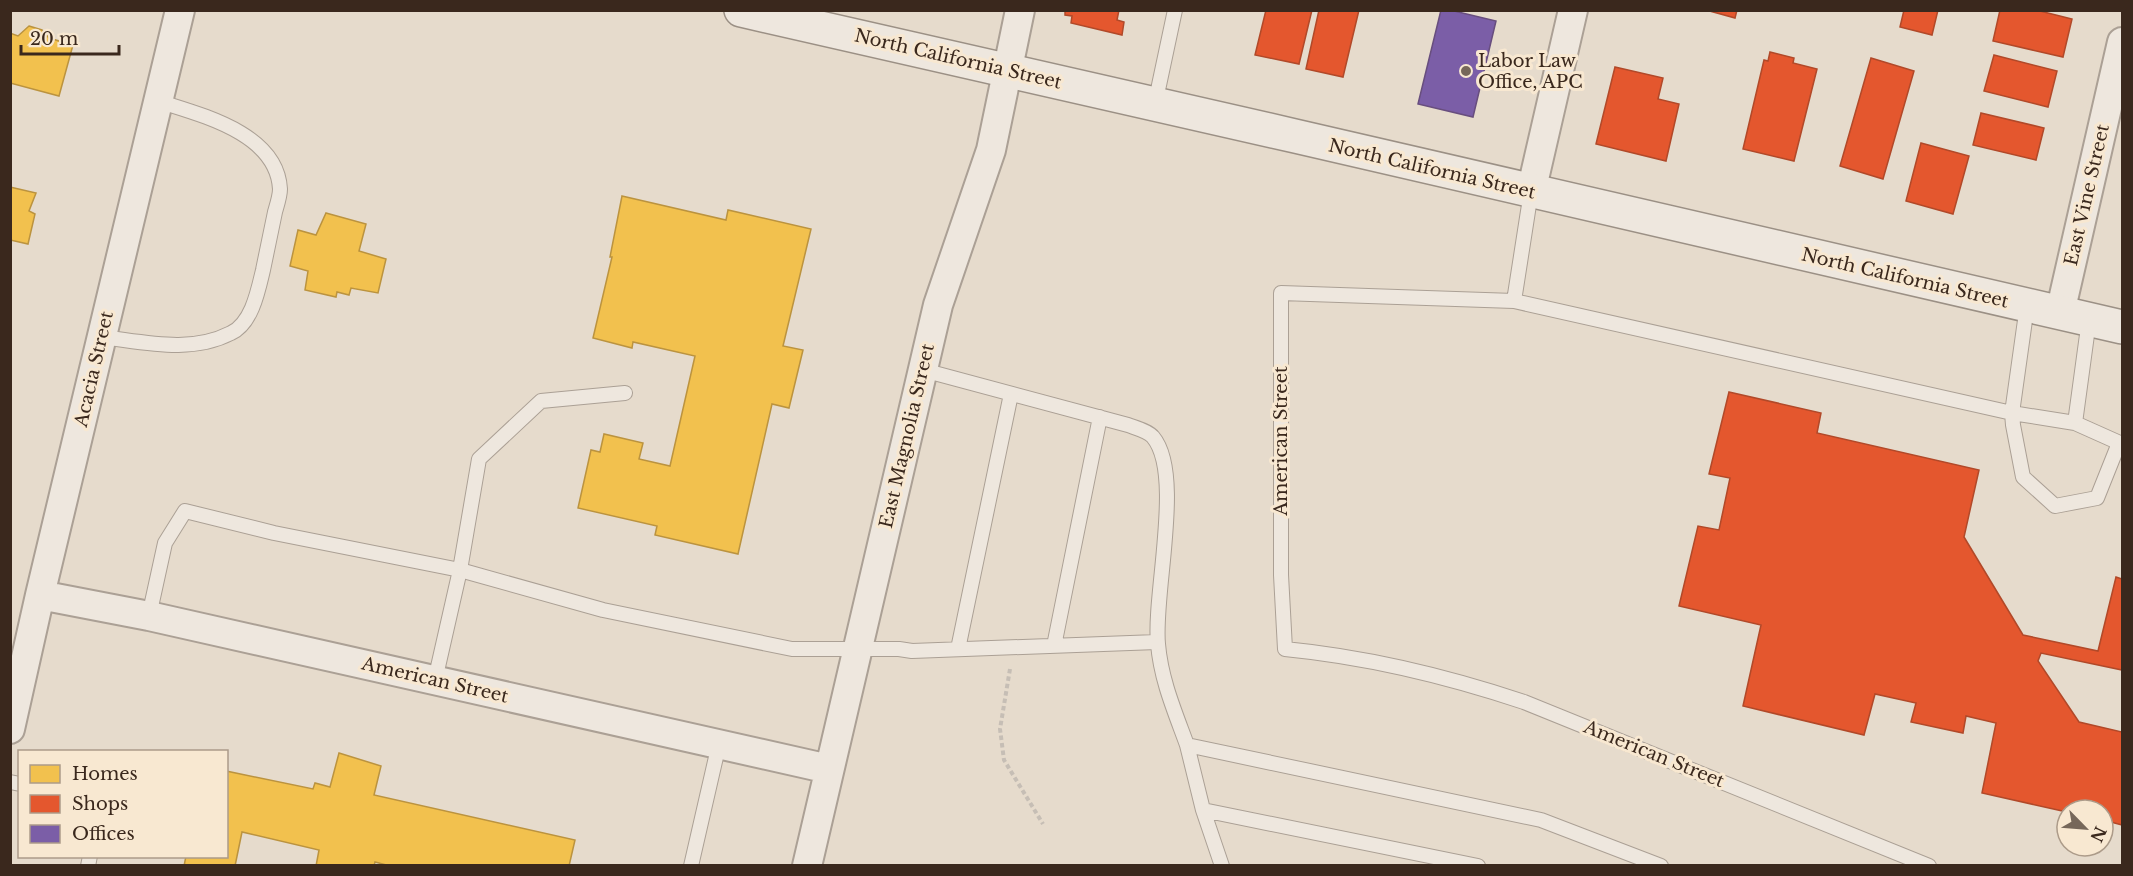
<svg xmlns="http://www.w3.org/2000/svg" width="2133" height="876" font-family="'Libre Baskerville',serif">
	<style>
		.homes { fill: #f2c14e; stroke: #bb933f; stroke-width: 1.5 }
		.shops { fill: #e4572e; stroke: #b14929; stroke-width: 1.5 }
		.offices { fill: #7b5ea7; stroke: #684e7e; stroke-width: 1.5 }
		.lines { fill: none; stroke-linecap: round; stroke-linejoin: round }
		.lane-casing { stroke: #aba095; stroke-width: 16 }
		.street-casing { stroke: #aba095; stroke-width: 32 }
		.secondary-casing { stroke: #9b9085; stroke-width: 36 }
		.path { stroke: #c6beb5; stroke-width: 4; stroke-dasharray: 4.5 3; stroke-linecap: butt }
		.lane { stroke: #eee7de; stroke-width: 14 }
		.street { stroke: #eee7de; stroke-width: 28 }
		.secondary { stroke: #eee7de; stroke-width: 33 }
		.poi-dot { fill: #76675a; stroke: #f8e8d1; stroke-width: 2 }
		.labels { text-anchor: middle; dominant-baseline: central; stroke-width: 6; stroke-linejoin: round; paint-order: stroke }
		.street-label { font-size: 18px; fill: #3a281d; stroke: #f8e8d1 }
		.poi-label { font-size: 18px; fill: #3a281d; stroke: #f8e8d1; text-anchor: start }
	</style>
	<rect width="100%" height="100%" fill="#e6dbcc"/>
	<path class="homes" d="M29,26L42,30L49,38L73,45L59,96L10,83V33L18,36Z
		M10,187L36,193L29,211L35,214L28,244L10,240Z
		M622,196L726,220L728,210L811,229L783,346L803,350L789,408L772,404L738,554L655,535L657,526L578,508L591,450L600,452L604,434L643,443L639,459L670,466L695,356L633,342L632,348L593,338L612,257H610Z
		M326,213L366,224L359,251L386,259L378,293L351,288L349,295L337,292L336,297L305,290L308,271L290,266L298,230L316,235Z
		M339,753L381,766L374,795L575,840L569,866H390L375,862L374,866H316L319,850L242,832L235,866H184L186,856H226V771L313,789L315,783L330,787Z"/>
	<path class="shops" d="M1065,10H1119L1117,20L1124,22L1122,35L1071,23L1072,16L1065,15Z
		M1266,10H1312L1299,64L1255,55Z
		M1319,10H1359L1343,77L1306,69Z
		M1706,10H1737L1735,18Z
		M1904,10H1938L1932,35L1900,27Z
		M2000,10H2036L2072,19L2063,57L1993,41Z
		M1770,52L1794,58L1793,63L1817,69L1794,161L1743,149L1764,60L1768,61Z
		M1994,55L2057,71L2048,107L1984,91Z
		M1871,58L1914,71L1883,179L1840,166Z
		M1615,67L1663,78L1658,99L1679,104L1666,161L1596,144Z
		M1981,113L2044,128L2036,160L1973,145Z
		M1921,143L1969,156L1953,214L1906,201Z
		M1729,392L1821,413L1817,433L1979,470L1964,537L2023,635L2098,651L2116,577L2122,579V670L2041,653L2038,661L2079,722L2122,732V825L2103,820V810H2067V812L1982,793L1996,723L1966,716L1963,733L1911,722L1916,703L1875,694L1864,735L1743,706L1761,625L1679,606L1698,526L1719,530L1730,478L1709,474Z"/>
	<path class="offices" d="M1441,10H1450L1496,21L1473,117L1418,104Z"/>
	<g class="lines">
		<defs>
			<path id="lane" d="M1155,104L1175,10
				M1514,301L1531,192
				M2027,306L2012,413L2013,425L2023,477L2055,506L2097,498L2119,443
				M101,337C145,342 190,354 231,333C252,323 258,291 263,270C267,251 271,231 275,212C277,205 280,196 280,189C277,133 201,115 158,101
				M923,370L1128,425C1136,428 1148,431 1153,437C1184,474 1153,594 1158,644C1161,680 1175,712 1187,745L1541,820L1661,866
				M2075,423L2089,320
				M149,616L165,543L185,511L274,533L460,570L603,610L792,649H899L912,651L1157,642
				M1054,646L1100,417
				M958,649L1011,394
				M435,680L460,570L479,459L541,401L625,393
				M1187,745L1203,810L1222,866
				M10,782L20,784
				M1203,810L1478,866
				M88,866L90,856
				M691,866L719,744
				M1929,866L1524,702C1446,676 1367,657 1285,649L1281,575V293L1514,301L2012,413L2075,423L2122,444"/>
			<path id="street" d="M1531,192L1573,10
				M2060,313L2122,42
				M40,595L149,616L829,769
				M10,729L40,595L180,10
				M807,866L938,305L991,150L1020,10"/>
			<path id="secondary" d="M741,10C1202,112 1662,223 2122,327"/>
		</defs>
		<use href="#lane" class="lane-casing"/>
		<use href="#street" class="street-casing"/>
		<use href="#secondary" class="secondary-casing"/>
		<path class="path" d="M1010,669L1000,729L1004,760L1043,824"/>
		<use href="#lane" class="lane"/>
		<use href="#street" class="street"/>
		<use href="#secondary" class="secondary"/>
	</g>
	<circle class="poi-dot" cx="1466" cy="71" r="6"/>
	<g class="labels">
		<g class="street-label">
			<text transform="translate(958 59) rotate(13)">North California Street</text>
			<text transform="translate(1432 169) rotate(13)">North California Street</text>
			<text transform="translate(2087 195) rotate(-77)">East Vine Street</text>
			<text transform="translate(1905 278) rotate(13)">North California Street</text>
			<text transform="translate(94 369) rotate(-77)">Acacia Street</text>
			<text transform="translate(907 436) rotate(-77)">East Magnolia Street</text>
			<text transform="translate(1281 441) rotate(-90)">American Street</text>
			<text transform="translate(435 680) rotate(13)">American Street</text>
			<text transform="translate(1654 754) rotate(22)">American Street</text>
		</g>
		<g class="poi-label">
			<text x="1478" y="61">Labor Law<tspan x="1478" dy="21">Office, APC</tspan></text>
		</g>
	</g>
	<rect width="2133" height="876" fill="none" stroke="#3a281d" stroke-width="24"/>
	<rect x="18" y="750" width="210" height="108" fill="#f8e8d1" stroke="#ac9b89" stroke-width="1.5"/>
	<rect x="30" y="765" width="30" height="18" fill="#f2c14e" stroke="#ac9b89" stroke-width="1.5"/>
	<text x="72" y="780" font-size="18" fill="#3a281d">Homes</text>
	<rect x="30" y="795" width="30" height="18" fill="#e4572e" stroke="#ac9b89" stroke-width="1.5"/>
	<text x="72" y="810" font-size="18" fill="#3a281d">Shops</text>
	<rect x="30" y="825" width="30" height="18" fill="#7b5ea7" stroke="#ac9b89" stroke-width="1.5"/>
	<text x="72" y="840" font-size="18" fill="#3a281d">Offices</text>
	<g transform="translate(2085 828) rotate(115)"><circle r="28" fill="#f8e8d1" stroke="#ac9b89" stroke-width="1.5"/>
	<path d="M0-4.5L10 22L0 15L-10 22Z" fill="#76675a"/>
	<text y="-9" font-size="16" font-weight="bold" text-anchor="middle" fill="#3a281d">N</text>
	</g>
	<path d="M21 45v9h98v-9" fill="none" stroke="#3a281d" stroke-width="3"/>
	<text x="30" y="45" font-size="18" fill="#3a281d" stroke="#f8e8d1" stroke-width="4.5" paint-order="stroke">20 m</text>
</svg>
